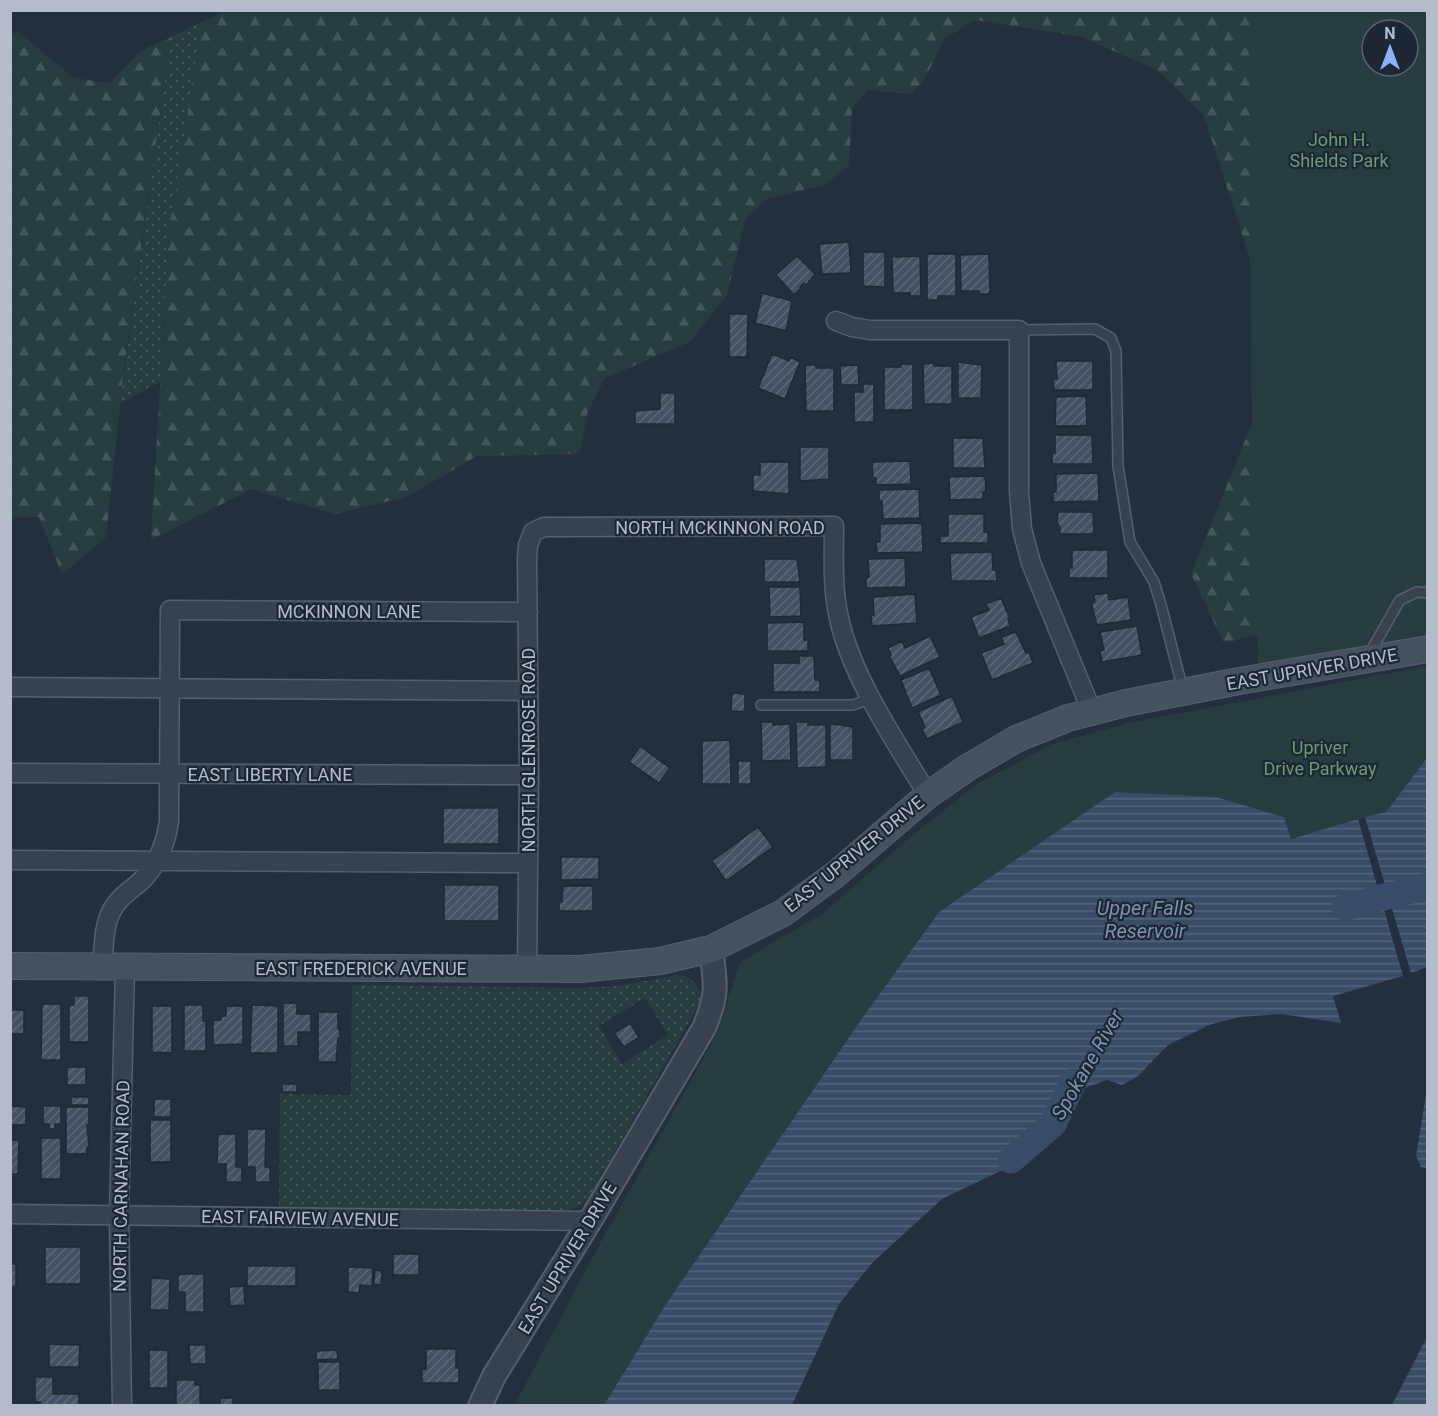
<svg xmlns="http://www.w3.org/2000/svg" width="1438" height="1416" font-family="Roboto,sans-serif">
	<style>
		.grass { fill: url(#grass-dots); fill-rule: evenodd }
		.forest { fill: url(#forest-firs); fill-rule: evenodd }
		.park { fill: #263c3f; fill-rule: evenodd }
		.water { fill: url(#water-rules) }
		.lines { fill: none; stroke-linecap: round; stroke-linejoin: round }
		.river { stroke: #394c67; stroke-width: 27 }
		.building { fill: url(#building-hatch); stroke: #1f2835; stroke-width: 1.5 }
		.service-casing { stroke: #565f6c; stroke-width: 12 }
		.minor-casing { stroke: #565f6c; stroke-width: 21 }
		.tertiary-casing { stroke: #565f6c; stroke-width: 26 }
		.secondary-casing { stroke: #565f6c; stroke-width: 28 }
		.service { stroke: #38414e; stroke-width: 9 }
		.minor { stroke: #38414e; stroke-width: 18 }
		.tertiary { stroke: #38414e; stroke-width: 22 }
		.secondary { stroke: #465061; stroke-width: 26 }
		.labels { text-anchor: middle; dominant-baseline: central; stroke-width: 4.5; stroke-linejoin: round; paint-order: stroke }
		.park-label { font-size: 18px; fill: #6b9a76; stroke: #1d2633 }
		.street-label { font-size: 18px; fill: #b4bcc9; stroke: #1d2633 }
		.water-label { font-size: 20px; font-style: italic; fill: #7c92b1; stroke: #1d2633 }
	</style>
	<defs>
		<pattern id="grass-dots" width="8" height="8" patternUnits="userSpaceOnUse" patternTransform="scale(1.5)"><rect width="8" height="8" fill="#263c3f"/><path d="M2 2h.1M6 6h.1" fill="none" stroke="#435659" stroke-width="1.8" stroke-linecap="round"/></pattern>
		<pattern id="forest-firs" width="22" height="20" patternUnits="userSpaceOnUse" patternTransform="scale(1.5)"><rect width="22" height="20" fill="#263c3f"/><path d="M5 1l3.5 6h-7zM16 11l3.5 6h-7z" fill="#435659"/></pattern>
		<pattern id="water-rules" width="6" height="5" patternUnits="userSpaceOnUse" patternTransform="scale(1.5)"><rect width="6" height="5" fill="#394c67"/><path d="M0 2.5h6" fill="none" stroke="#53647b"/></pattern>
		<pattern id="building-hatch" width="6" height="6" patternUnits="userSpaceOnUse" patternTransform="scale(1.5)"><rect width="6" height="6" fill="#455162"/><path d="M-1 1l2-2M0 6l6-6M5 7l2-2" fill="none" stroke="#5d6877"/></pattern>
	</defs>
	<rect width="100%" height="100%" fill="#242f3e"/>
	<path class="grass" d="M202,22L169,231L160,382L120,403L171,37Z
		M678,975C693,977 701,986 701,1001L588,1199L578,1206L566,1211L279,1210L280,1094L351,1095L352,985L577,988L618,986ZM645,998L668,1035L622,1064L599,1026Z"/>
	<path class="forest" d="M226,11H1427L1347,614L1224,643L1191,574L1252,423L1250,259L1204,116L1157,70L1082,37L975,20L944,39L925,79L911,94L867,90L852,109L849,165L824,185L766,199L745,220L727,295L690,342L605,378L588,411L579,454L477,456L406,497L335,514L251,489L151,540L169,231L202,22ZM1372,30H1408V66H1372Z
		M18,32L74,78L110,83L140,51L171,37L124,367L106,537L62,575L39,517H11L10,35Z"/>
	<path class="park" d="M1249,11H1428L1427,634L1258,664ZM1372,30H1408V66H1372Z
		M1427,666V758L1390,807L1386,812L1290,839L1284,817L1216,797L939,912L863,1017L666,1304L604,1405L514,1406L599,1245L716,1036L740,962L822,914L908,839L977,784L1052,744L1129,723Z"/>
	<path class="water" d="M1427,758V967L1411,973L1365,817L1386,812Z
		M1115,792L1216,797L1284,817L1291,839L1358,819L1403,976L1333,996L1341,1023L1281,1014L1239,1017L1209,1025L1168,1045L1138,1076L1122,1085L1107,1080L1079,1090L1015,1164L942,1199L872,1263L839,1304L792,1405H604L666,1304L863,1017L939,912Z
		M1427,1088V1169L1421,1167L1416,1156Z
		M1427,1337V1405H1392Z"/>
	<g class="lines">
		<path class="river" d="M1345,907L1428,886
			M1011,1160L1053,1124L1073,1082"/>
	</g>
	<path class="building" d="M849,242L851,273L822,274L819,244Z
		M863,252H885V287L863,286Z
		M927,254H956V296H938V300H927Z
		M989,254L990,294H979V291H961L960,255Z
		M797,256L815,274L806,285L804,283L800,287L801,288L794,295L776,275Z
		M920,256L921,296H910V293H893L892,257Z
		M762,293L792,301L786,331L755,323Z
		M729,314H748L747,357H729Z
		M772,354L789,361L790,357L800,362L785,399L758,388Z
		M1056,361H1093V390H1054L1053,379H1057Z
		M958,362L982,365L981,398H958Z
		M934,363V366H952V404H924L923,364Z
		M901,364H913V410H884V367H901Z
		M805,365H816V368H834V411H806Z
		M858,365L859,385H841L840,366Z
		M863,384H874V422H854V392H863Z
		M660,393H675V424H635V411L660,409Z
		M1086,396L1087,426H1055L1056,397Z
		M1055,435H1092L1093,464H1052V453H1055Z
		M953,438H983L985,468H953Z
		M800,447H829V479L800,481Z
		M910,461L911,484L876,485V478H873L872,462Z
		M760,462H789V494L753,491V475H760Z
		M1098,473L1099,501L1053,502V492H1056V474Z
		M985,476L986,488L985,492H983V499L950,500L949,477Z
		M919,489L920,518L883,519L882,501H879V490Z
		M1058,512H1093L1094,534H1060V527L1057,523Z
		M948,514H984V532H988V543H940V536H948Z
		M922,523L923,552L877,553L876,542H880V524Z
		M1072,550H1108V578H1069V568H1072Z
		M992,552L993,570H996L997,581H951L950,553Z
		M905,558L906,587L866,588V578L869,577L868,559Z
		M764,559H797L800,582H764Z
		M769,587H800L801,616L770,617Z
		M1108,593L1109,600L1128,597L1131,620L1097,625L1092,606V602H1095L1094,595Z
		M915,594L917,623L872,626L871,615H874L873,597Z
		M1001,598L1010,619H1008L1010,626L979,638L971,617L989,610L986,604Z
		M804,622V640H808V651H767V623Z
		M1137,626L1142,655L1102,662L1100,651L1104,650L1100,632Z
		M1016,632L1026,653L1029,652L1033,663L992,680L981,653L1004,644L1001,637Z
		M930,636L940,657L900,676L889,655H891L888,648L902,641L905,648Z
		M799,656H814L815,680H820V692H773V663H799Z
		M929,668L941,695L912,708L901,680Z
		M732,693L745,694V712L731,711Z
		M952,696L963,722L927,739L922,729L925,727L918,712Z
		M761,722H773V725L790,724L791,760L762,761Z
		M796,722H808V725H826V767L797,768Z
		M834,724L853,727V760H830V725Z
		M730,740L731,784H702V741Z
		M640,746L670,768L659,783L629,762Z
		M738,761H751V784H738Z
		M443,808H499V844H443Z
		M758,827L773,847L726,881L712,861Z
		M561,857H599V879L561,880Z
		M444,885H499V921H444Z
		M563,886H593V911H559V902H562Z
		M74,996H89V1042H69V1005H74Z
		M283,1003H297V1014H311V1032H298V1046H283Z
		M42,1004H61V1060H41Z
		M184,1005H203V1021H206V1051H184Z
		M252,1005L278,1006V1053H250Z
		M152,1006H172V1053L152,1052Z
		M226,1006H243V1044L213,1045V1020H221V1016H226Z
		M10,1010H24V1034H10Z
		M318,1012H338V1029H340V1038H338L336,1062H318Z
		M630,1023L639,1037L624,1047L614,1033Z
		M67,1067H86V1085H67Z
		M282,1084H297V1092H282Z
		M71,1097H89V1105H71Z
		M154,1099H171V1117H154Z
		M10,1106L26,1107V1125H10Z
		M43,1106H61V1124H55V1129H49V1124H43Z
		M66,1107H89V1125H87L89,1147H87V1154H66Z
		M150,1120H171V1162H150Z
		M247,1129H266L265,1167H270V1182H255V1167H247Z
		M218,1134H236V1167H242V1182H226V1164H217Z
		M41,1138H61V1179H41Z
		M10,1140H19L18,1174H10Z
		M45,1247H81V1284H45Z
		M393,1254H419V1275H393Z
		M10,1264H16V1287H10Z
		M247,1266H296V1286H247Z
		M348,1267L373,1268L372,1286L360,1285L359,1293L348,1292Z
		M375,1270L382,1271L381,1285L374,1284Z
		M185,1274H204V1312H185V1292H178V1275Z
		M151,1278L170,1279L169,1310H150Z
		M244,1286L245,1305L230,1306L229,1287Z
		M49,1344L80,1345L79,1367H49Z
		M189,1345H206V1364H190Z
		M426,1349H456V1368H459V1383H422V1369H426Z
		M149,1350H168V1388H149Z
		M337,1350L338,1359L316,1360V1351Z
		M318,1362H340V1390H318Z
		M35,1377H53V1394H79V1406H40V1402H35Z
		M176,1380H195V1385H200V1406H176Z
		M220,1398H233V1406H220Z"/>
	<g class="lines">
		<defs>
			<path id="service" d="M1019,330L1095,329L1111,338L1116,351L1118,466L1130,542L1154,582L1161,605L1183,690
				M1368,656L1400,600L1417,592L1428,593
				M761,705H853L871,698"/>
			<path id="minor" d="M836,321L852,327L870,330H1019V491L1022,529L1031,563L1092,712
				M10,687L528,691
				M10,773L529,775
				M10,860L528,863
				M102,967C104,950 103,928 111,912C118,897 132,890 143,879C159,862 166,843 169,821L170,610L528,612
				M527,969L529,775L527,558L528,545L533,532L544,527L834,526C834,557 832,588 839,618C851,676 897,744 928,795
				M10,1214L590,1221
				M122,1406L119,1216L125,967"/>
			<path id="tertiary" d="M480,1406L494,1376L590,1221L704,1028C718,995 716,984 711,949"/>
			<path id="secondary" d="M10,966L580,969L660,961L711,949L783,913L836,874L928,795L967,768L1016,739L1068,718L1126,703L1239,681L1428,649"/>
		</defs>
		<use href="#service" class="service-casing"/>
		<use href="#minor" class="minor-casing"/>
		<use href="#tertiary" class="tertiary-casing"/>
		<use href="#secondary" class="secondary-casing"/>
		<use href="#service" class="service"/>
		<use href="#minor" class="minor"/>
		<use href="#tertiary" class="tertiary"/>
		<use href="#secondary" class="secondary"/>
	</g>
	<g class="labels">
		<g class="park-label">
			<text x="1339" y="139">John H.<tspan x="1339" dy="21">Shields Park</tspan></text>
			<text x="1320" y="747">Upriver<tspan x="1320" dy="21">Drive Parkway</tspan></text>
		</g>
		<g class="street-label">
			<text x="720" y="527">NORTH MCKINNON ROAD</text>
			<text x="349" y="611">MCKINNON LANE</text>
			<text transform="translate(1312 669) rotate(-10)">EAST UPRIVER DRIVE</text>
			<text transform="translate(528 750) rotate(-90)">NORTH GLENROSE ROAD</text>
			<text x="270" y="774">EAST LIBERTY LANE</text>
			<text transform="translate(854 854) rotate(-39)">EAST UPRIVER DRIVE</text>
			<text x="361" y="968">EAST FREDERICK AVENUE</text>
			<text transform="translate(121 1186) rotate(-89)">NORTH CARNAHAN ROAD</text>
			<text transform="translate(300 1218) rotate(1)">EAST FAIRVIEW AVENUE</text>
			<text transform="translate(567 1258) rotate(-59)">EAST UPRIVER DRIVE</text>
		</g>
		<g class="water-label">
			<text x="1145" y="908">Upper Falls<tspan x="1145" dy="23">Reservoir</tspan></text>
			<text transform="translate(1087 1065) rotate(-60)">Spokane River</text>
		</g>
	</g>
	<rect width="1438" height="1416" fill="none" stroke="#b4bcc9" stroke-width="24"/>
	<g transform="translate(1390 48)"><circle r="28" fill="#1d2633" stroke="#59626f" stroke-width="1.5"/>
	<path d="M0-4.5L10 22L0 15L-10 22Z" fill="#8ab4f8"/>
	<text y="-9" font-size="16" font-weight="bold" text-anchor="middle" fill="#b4bcc9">N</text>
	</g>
</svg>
